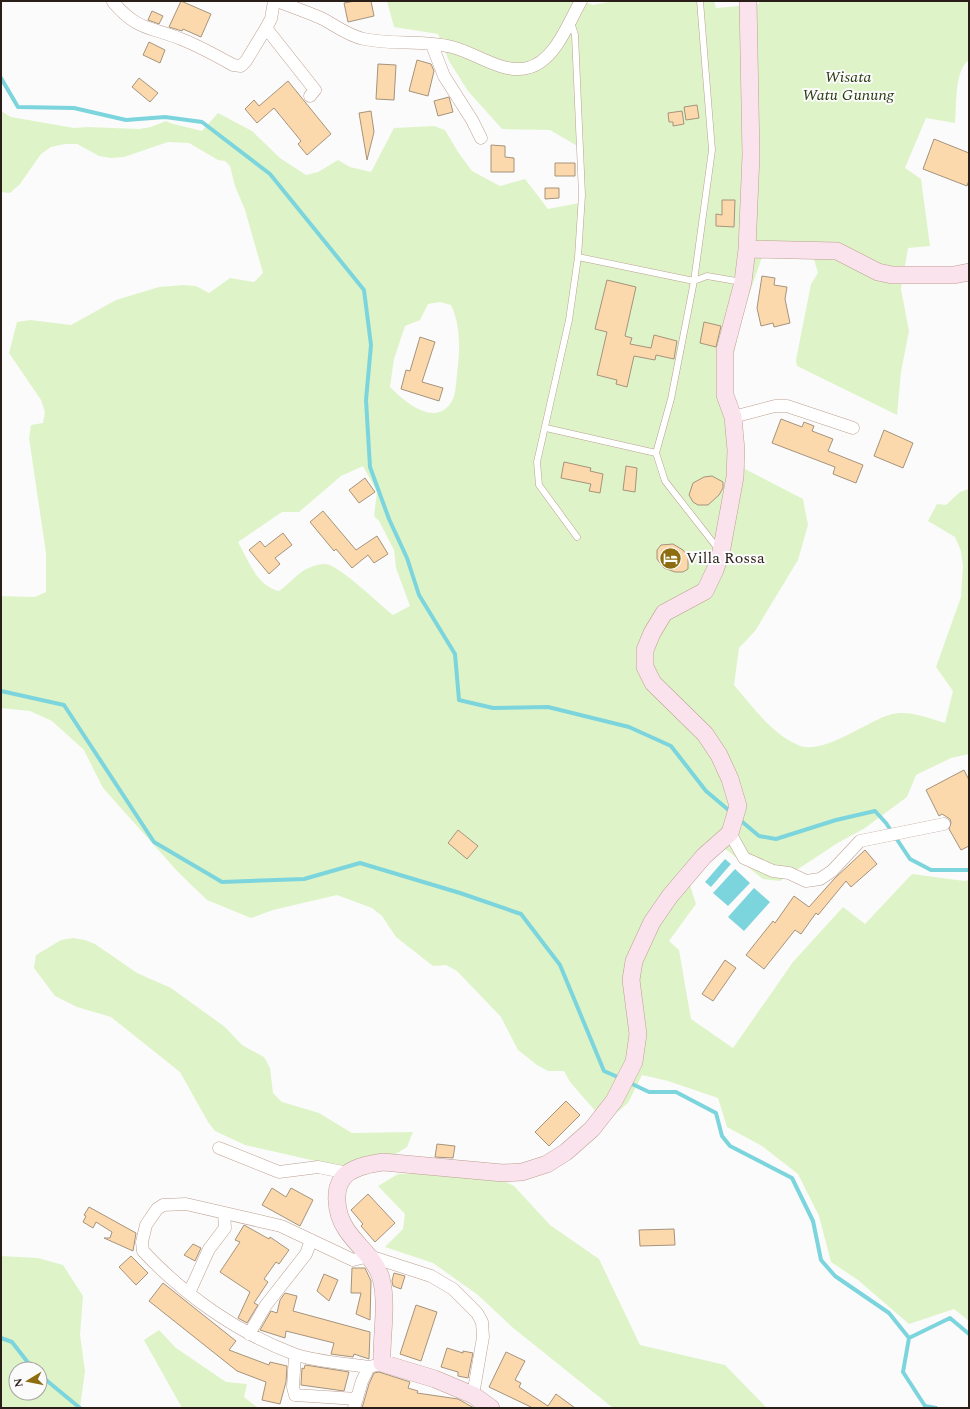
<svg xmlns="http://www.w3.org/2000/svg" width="970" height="1409" font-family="Spectral,serif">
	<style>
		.green { fill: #def4c8; fill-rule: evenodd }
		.water { fill: #7cd5dd }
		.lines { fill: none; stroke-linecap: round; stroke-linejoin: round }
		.stream { stroke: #7cd5dd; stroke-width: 4 }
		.building { fill: #fbd9ad; stroke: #a6937b }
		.lane-casing { stroke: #bd9f90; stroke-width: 7 }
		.street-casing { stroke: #bd9f90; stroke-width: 13 }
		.secondary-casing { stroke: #bd9f90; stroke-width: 18 }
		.lane { stroke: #fff; stroke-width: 6 }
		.street { stroke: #fff; stroke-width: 12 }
		.secondary { stroke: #fbe3ee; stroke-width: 17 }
		.labels { text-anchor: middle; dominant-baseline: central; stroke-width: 4; stroke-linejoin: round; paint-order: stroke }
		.park-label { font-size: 16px; font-style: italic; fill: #293b10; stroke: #fbfbfb }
		.poi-label { font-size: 16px; fill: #2a1e19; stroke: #fbfbfb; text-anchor: start }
	</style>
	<rect width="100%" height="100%" fill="#fbfbfb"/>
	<path class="green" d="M387,1H582L593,5L613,1H714L716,8L759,4V1H969V60C954,70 957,106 955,123L926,118L905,168L921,179L930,246L908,248L901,289L909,331L901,372L897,415L797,366L796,360L811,284L818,273L813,256L763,254L743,312L729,377L745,469L803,499L808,525L798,560L755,631L739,648L734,685C753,707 771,733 798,745C822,756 866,722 889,715C907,709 928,718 945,723L953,691L936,667L961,597L963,566L961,551L955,537L928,521L937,504L946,505L960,492L969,489V754L951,758L916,775L907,797L865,828L836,844L780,881L763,879L724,848L688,879L696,904L669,941L679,950L691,1019L733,1048L793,962L843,907L865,924L912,874L964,881L969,880V1321L954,1309L909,1324L858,1280L831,1262L819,1216L798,1174L762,1146L727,1127L718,1098L668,1081L642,1075L628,1103L605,1122L570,1082L564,1071H548L537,1065L518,1050L501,1017L457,971L446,965L433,966L396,937L382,916L372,908L337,895L273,910L251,918L207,900L178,872L103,788L84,750L52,721L30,711L1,708V596L35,597L46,592V553L29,438L31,425L43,423L45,412L41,400L9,353L17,322L30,320L71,325L116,300L159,287L183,285L196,286L209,293L230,278L254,282L263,273L245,210L235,186L230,166L225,161L218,160L189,143L168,142L124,157L111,158L99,156L77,144H65L51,147L41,154L20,184L10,193L1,192V111L11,117L74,128L88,127L139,129L151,127L166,121L170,123L202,131L218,113L252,131L280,158L306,175L318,172L338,160L350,167L371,172L394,128L434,126L445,130L458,152L472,171L500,186L525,179L548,209L579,203V147L550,130L502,129L468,91L449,61L438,34L394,27ZM440,302L451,305C461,326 460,351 457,374C456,383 456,397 450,404C433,427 403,400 390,387L394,359L405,326L420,320L428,304ZM363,466L377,492L374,516L379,521L394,550L396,568L410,606L393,615C379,604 340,566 326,564C321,564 315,565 311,567C298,571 290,584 279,591C257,586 248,560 238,542L282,512H299L341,476Z
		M73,938L85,940L95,944L137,973L171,988L225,1027L242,1045L264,1057L270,1068L273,1093L282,1102L319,1113L352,1133L413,1132L407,1147L384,1161L355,1170L245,1145L215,1131L208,1122L180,1072L111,1017L77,1007L55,996L34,968L36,955L61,940Z
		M484,1171L514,1186L550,1225L599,1259L640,1345L725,1365L767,1408H613L512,1327L478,1295L433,1263L385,1247L403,1229L405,1214L378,1186L398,1174Z
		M1,1256L38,1258L63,1265L83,1296L80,1335L85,1371L80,1408H1ZM16,1369H40V1393H16Z
		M159,1330L176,1348L226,1382L247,1384L244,1397L258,1408H182L144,1340Z"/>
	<path class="water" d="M725,859L731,864L711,887L705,882Z
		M735,869L750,883L728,906L713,893Z
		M754,888L770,902L744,931L728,917Z"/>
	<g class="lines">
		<path class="stream" d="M1,78L18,107L74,108L126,120L165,117L202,122L270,174L364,290L371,345L366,400L370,467L389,519L407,558L419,595L455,654L459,700L493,708L548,707L629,727L671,746L706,791L732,813
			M1,691L64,705L154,842L222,882L304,879L360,863L460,893L521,914L560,965L604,1071L620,1078
			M739,819L759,836L776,839L836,820L875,811L886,823L910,859L931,870H969
			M628,1082L649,1092H676L716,1113L722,1136L730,1146L792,1178L813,1221L821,1260L835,1276L889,1313L909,1338L903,1372L925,1406L936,1408
			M1,1338L12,1342L33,1369
			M909,1338L950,1318L969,1334
			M40,1375L80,1408"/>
	</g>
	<path class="building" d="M181,1L211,14L201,37L183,29L182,31L169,27Z
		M355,1H371L374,16L348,22L344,3Z
		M152,11L163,16L159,24L148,20Z
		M149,42L165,50L160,63L143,55Z
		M417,60L431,64L434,71L428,96L409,91Z
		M378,64L396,65L394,100L376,99Z
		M139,78L158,93L150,102L132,87Z
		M288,81L331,134L307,155L298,144L301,141L274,108L257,123L245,109L254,100L259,106Z
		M449,97L453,112L438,116L434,101Z
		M697,105L699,118L686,120L684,107Z
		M371,111L374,132L367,160L359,113Z
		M682,111L684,124L673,126V122H669L668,113Z
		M934,139L969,153V180L967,186L923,169Z
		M491,145L505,146V157L514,158V172H491Z
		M555,163H575V176H555Z
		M545,188H559V198L545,199Z
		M722,200H735L734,227L716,226V214L722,215Z
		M762,276L775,278L774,285L787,287L785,299L790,323L774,327L773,323L761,326L757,308Z
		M607,280L636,287L625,336L632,338L630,344L651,348L654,335L677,341L674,359L656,355L655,360L634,356L627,387L616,384L617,380L597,375L607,332L595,329Z
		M704,322L721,326L716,347L700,343Z
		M420,337L435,342L422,382L443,388L439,401L401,389L406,370L410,371Z
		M781,419L802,427L804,422L814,426L812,431L833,439L828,451L863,465L856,483L833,474L835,467L772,443Z
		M884,430L913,443L903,468L874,456Z
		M564,462L591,468L590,471L603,474L600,493L589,491L591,484L561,478Z
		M626,466L637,468L635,492L623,490Z
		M712,476L723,482V488L719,495L708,505H698L693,502L689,495L693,483L704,477Z
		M365,478L375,492L359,503L349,490Z
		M323,511L356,550L377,536L388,554L374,563L368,555L352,568L336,549L334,551L310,522Z
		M283,533L292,545L275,558L280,564L269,574L249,550L260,541L265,547Z
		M673,544L683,550L688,557V569L683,572H675L664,568L657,559V550L661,545Z
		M964,770L969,780V846L961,850L949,829L951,823L950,819L942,814L939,816L926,790Z
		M458,830L478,846L467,859L448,843Z
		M865,850L877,864L851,887L846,881L818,915L816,913L801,934L795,930L764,969L746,955L773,921L775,923L794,896L809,907L834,879Z
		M725,960L736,968L713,1001L702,994Z
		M566,1101L580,1115L549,1146L535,1132Z
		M437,1144L455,1146L453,1158L435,1157Z
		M272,1188L286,1197L291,1188L313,1200L300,1226L262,1205Z
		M368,1194L395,1223L375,1242L361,1226L363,1224L351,1210Z
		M89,1207L136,1233L133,1251L104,1238H110L112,1232L96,1222L93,1228L83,1222L86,1216L84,1215Z
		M244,1225L269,1239L270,1237L289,1250L279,1264L276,1262L264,1279L268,1282L254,1303L258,1305L247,1323L238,1318L250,1292L220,1272L240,1242L235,1240Z
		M674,1229L675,1245L640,1246L639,1230Z
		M193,1244L201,1248L195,1261L184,1255Z
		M131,1256L148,1273L136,1285L119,1267Z
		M352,1268H365L371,1281L370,1320L356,1314L361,1293H351Z
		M394,1273L405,1276L401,1289L393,1286L392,1281Z
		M324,1274L338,1280L329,1301L317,1291Z
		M163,1283L236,1341L229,1350L269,1365L270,1362L287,1366L286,1382L280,1404L262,1400L266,1382L237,1371L149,1301Z
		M285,1293L297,1296L293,1311L370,1332L369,1359L354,1354L353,1357L331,1354L334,1343L286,1331L285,1338L260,1330L271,1311L277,1313L280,1300Z
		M416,1305L437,1312L421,1361L400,1354Z
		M447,1348L463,1353V1351L473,1353L468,1378L458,1376V1372L441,1367Z
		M506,1352L525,1361L515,1380L521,1383L519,1387L548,1406L556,1394L575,1408H533L489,1387Z
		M305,1365L349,1372L344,1391L301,1385L302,1368L304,1369Z
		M379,1372L410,1382L408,1388L418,1391L417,1393L458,1399L474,1408H362L369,1384L374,1373Z"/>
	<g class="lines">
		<defs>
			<path id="lane" d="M700,1L712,150L694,281L671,399L656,453L665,481L719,550
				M571,22L575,35L582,195L578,257L569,320L537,462L539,485L577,537
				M578,257L694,281L707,276L742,282
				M546,428L656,453"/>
			<path id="street" d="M274,1L271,19L266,28L315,90L310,96
				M277,1C292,7 308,12 323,19C336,26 349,36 364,39C393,45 423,40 452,47C476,53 502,74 527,68C555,62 568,23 581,1
				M113,2C138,31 149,26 181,39C199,46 217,56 233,65L241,66L246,61L266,28
				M432,45L444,76L472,120L481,138
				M733,417L775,406H787L853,428
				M730,833L744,858L773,871L789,873L806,881L820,879L832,871L860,841L944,824
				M219,1148L279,1172L318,1167L348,1173
				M189,1293L209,1249L225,1228L224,1213
				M249,1334L266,1305L306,1254L311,1240
				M295,1355L293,1387L295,1395L357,1399
				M369,1367C349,1364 312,1361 294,1354C238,1333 184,1295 143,1251L142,1242L146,1225L157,1209L163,1205L186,1204L281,1226L353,1260L369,1256L431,1276L453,1289L477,1313L482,1322L483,1337L473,1395
				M354,1408L362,1381L369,1367L377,1365"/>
			<path id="secondary" d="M747,249L837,251L878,272L892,275H954L969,272
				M491,1408L473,1395L435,1379L382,1363C381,1336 388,1305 381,1278C375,1258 357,1246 346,1229C336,1214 331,1185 348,1173C358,1166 371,1164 383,1162L503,1173L522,1172L547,1164L566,1152L592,1129L614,1101L634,1062L638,1034L631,980L634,961L652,922L670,896L704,856L730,833L738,806L730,779L719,755L705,734L653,683L645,667V650L652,633L664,613L705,591L715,570L721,553L735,477L736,450L733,417L725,395V350L743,282L747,249L751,155L748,1"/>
		</defs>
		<use href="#lane" class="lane-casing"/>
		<use href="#street" class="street-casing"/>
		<use href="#secondary" class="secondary-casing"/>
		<use href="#lane" class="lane"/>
		<use href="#street" class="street"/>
		<use href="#secondary" class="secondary"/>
	</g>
	<defs>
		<symbol id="hotel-disc" viewBox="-11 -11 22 22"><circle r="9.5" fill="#8d6d10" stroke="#fbfbfb"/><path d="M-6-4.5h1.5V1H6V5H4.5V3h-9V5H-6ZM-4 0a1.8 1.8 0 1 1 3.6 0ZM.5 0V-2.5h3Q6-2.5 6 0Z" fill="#fff"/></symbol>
	</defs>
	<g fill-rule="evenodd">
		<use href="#hotel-disc" x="658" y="546" width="25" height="25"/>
	</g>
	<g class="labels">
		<g class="park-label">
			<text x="848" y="77">Wisata<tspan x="848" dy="18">Watu Gunung</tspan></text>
		</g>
		<g class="poi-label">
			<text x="686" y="558">Villa Rossa</text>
		</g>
	</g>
	<rect width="970" height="1409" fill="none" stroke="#2a1e19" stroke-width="4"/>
	<g transform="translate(28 1381) rotate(260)"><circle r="19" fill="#fbfbfb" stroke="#a7a3a1"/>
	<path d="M0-3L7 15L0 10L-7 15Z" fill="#8d6d10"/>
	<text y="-6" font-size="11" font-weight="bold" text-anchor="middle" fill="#2a1e19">N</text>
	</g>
</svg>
